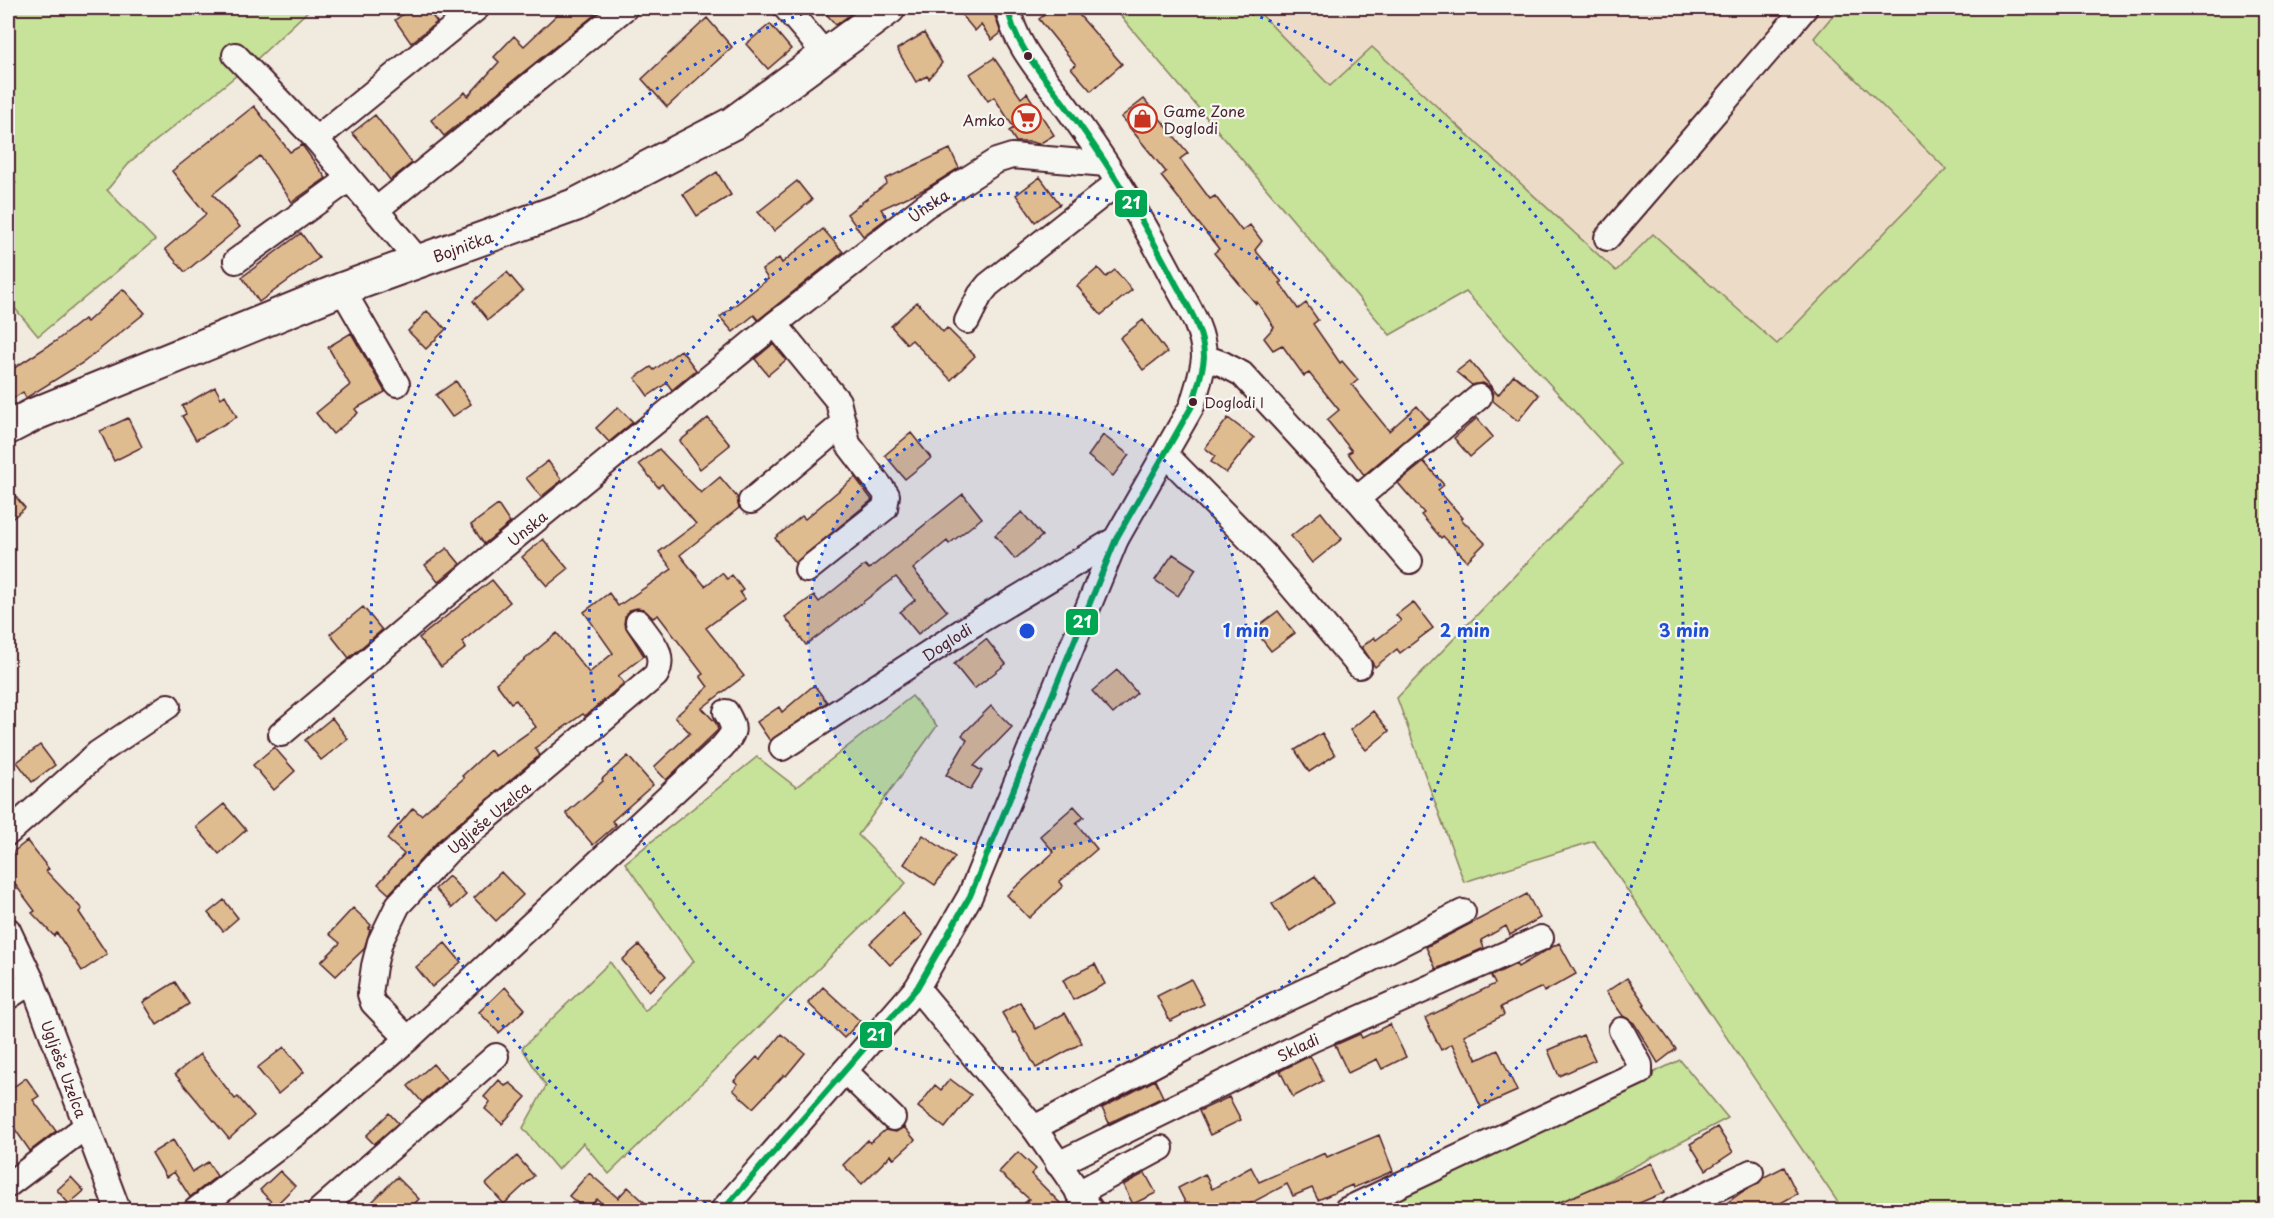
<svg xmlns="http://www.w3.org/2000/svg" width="2274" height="1218" font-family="'Playpen Sans',sans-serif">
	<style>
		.built { fill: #ecdcc7 }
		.green { fill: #c7e299; stroke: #888062; stroke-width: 1.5 }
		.building { fill: #dfbb90; stroke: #4a1f2b; stroke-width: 1.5 }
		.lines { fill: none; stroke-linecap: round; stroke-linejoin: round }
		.minor-casing { stroke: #4a1f2b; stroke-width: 28 }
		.major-casing { stroke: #4a1f2b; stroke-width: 36 }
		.minor { stroke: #f6f6f2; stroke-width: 24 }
		.major { stroke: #f6f6f2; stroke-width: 32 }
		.bus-1-casing { stroke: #f6f6f2; stroke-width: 10 }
		.bus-1 { stroke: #00a651; stroke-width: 6 }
		.ring { fill: none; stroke: #1d4ed8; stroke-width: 3; stroke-dasharray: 3 6 }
		.bus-dot { fill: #4a1f2b; stroke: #f6f6f2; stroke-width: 2 }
		.labels { text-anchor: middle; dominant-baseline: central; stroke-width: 4.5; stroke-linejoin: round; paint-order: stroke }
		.bus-label { font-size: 14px; fill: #4a1f2b; stroke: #f6f6f2; text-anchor: start }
		.poi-label { font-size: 15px; fill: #4a1f2b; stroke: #f6f6f2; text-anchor: start }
		.street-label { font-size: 15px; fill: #4a1f2b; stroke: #f6f6f2 }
		.centre { fill: #1d4ed8; stroke: #f6f6f2; stroke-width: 3 }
		.ring-label { font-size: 18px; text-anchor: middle; font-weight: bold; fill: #1d4ed8; stroke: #f6f6f2; stroke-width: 4.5; stroke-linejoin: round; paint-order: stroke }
		.line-badge { stroke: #f6f6f2; stroke-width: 2 }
		.badge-label { font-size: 16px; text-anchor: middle; font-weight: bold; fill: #fff }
	</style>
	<rect width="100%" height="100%" fill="#f1eade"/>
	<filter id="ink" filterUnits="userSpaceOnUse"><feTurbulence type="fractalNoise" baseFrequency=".0167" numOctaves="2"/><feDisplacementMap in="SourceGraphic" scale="12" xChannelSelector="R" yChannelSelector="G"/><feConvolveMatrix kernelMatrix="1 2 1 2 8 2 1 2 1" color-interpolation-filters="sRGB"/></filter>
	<g filter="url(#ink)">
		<path class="built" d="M1255,8H1839L1814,39L1946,169L1777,344L1653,234L1617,271L1372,47L1330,86Z"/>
		<path class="green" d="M8,8H311L258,58L131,161L107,190L155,240L38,336L8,300V192L16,183L8,173Z
			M1114,8H1255L1330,86L1372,47L1616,271L1653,234L1777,344L1946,169L1814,38L1839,8H2266V1210H1843L1594,841L1464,882L1397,698L1622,464L1466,292L1390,335Z
			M912,696L937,726L858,835L906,883L609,1174L583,1143L558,1170L523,1128L546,1086L522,1048L610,962L645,1011L694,961L625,863L757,757L796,787Z
			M1680,1060L1728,1118L1550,1210H1365Z"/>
		<path class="building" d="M412,8H426L437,22L411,43L395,20Z
			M564,8H603L444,136L431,120L465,92L468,96L499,62L494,57L514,36L524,46Z
			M821,8H859L836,25Z
			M956,8H989L995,16L1001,33L992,40L981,25L975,31Z
			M1053,8H1073L1122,64L1091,91L1071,68L1076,65L1039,19Z
			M707,18L732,47L667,107L642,79Z
			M770,24L791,49L768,69L746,44Z
			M924,33L942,63L929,79L927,76L916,82L897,49Z
			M994,58L1021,98L1027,93L1054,135L1039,144L1031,142H1016L1009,131L1014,128L994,97L988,101L970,74Z
			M1144,99L1188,153L1180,159L1210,199L1215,196L1242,231L1250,225L1262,241L1255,250L1282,282L1280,283L1298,309L1306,303L1318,320L1313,324L1340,363L1342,361L1358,380L1352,385L1389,431L1417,406L1429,420L1364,475L1348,453L1352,451L1327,420L1339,410L1309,373L1304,376L1282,345L1273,350L1264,338L1274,327L1257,302L1256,304L1214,253L1219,249L1161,176L1166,172L1121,117Z
			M254,106L290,152L302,145L326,178L292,202L260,156L213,194L240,227L185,272L165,249L206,214L172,171Z
			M375,115L412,163L390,180L370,153L352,133Z
			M950,149L959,168L927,188L881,209L887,218L863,236L847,214L887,183L885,179Z
			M717,172L731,195L697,216L683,194Z
			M1040,177L1060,204L1035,222L1016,195Z
			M797,181L812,200L774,231L758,212Z
			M823,229L843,252L758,320L754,315L733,332L720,317L768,279L762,270L779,258L782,263Z
			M301,233L319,258L259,302L242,277Z
			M1098,268L1106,277L1115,270L1132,290L1101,315L1077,286Z
			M507,272L523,291L488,320L473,301Z
			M123,289L145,313L84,362L26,398L23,392L8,402V372L56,341L84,319L87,322Z
			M917,302L943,332L947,328L975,356L951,380L912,340L907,344L891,326Z
			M427,311L446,329L426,349L408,331Z
			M1143,320L1167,352L1143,370L1120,338Z
			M351,333L385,392L355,409L358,413L333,434L316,413L350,385L328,347Z
			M773,344L786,360L768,375L755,359Z
			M681,350L696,370L672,390L667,383L648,396L635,378L651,367L654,370Z
			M1470,361L1498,395L1514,375L1539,395L1518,421L1493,401V394L1490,387L1483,383L1472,385L1456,372Z
			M456,381L471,404L452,417L436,395Z
			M215,387L221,398L225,395L237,417L196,440L182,416L186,414L182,406Z
			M618,407L633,422L609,442L596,428Z
			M128,418L142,447L114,461L100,431Z
			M708,418L730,445L700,469L680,441Z
			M1228,418L1254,438L1226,473L1211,462L1215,456L1205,448Z
			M1477,418L1493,437L1470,457L1454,438Z
			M911,433L931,458L905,479L885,455Z
			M1103,435L1129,455L1113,476L1088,456Z
			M659,449L701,493L720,477L737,497L739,508L680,555L705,586L722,573L727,579L732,575L743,590L740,592L745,599L706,628L744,676L702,708L716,723L718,730L666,780L654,767L690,733L675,717L708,687L700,676L703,674L658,615L653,618L643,609L637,608L630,610L625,617L624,624L644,656L618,676L624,683L585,716L583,714L535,748L540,755L439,840L389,894L378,884L404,854L387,839L413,808L421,815L464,778L462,776L490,750L495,756L536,727L516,700L511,703L496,683L557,633L589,673L613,653L584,612L609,593L618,606L672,569L659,552L696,524L662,484L658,487L639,464Z
			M548,461L562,480L541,497L526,478Z
			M1424,462L1444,485L1438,490L1463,518L1461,519L1485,543L1467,561L1443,536L1441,538L1421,515L1424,513L1398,483Z
			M855,477L872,500L795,563L775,538L802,516L805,519Z
			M8,487L25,508L8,522Z
			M963,494L982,518L949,544L947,541L913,569L947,611L918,634L900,612L915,600L896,577L806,645L785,617L814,595L819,602L865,565L869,569Z
			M498,505L510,523L484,544L471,525Z
			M1022,512L1042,536L1015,559L995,535Z
			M1321,512L1342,539L1312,563L1291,536Z
			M543,539L568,569L547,586L522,557Z
			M447,548L460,564L438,582L425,565Z
			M1173,554L1196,569L1178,596L1155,580Z
			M492,580L510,602L462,642L466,648L441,667L419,638Z
			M1413,602L1433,628L1400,653L1397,649L1375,667L1362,647L1374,637L1376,640L1401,621L1396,615Z
			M363,607L382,630L349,658L330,634Z
			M1278,611L1295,633L1271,651L1254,629Z
			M986,639L1006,664L974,689L954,664Z
			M1117,670L1137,693L1113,714L1092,691Z
			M814,685L827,702L770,741L757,722L779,707L782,712Z
			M991,706L1012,727L974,766L982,771L970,790L946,775L967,740L962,735Z
			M1373,711L1389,731L1366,750L1350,730Z
			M332,718L348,739L321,760L305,740Z
			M1322,733L1335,755L1309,772L1295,750Z
			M40,745L55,765L32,782L17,762Z
			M274,747L295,771L274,790L253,765Z
			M628,756L653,785L612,821L616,825L593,845L566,813L603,781L602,779Z
			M224,804L246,830L219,854L196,827Z
			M1074,806L1084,817L1076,823L1097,849L1059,882L1063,886L1029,918L1007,895L1054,852L1040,836Z
			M923,835L955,857L935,885L904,864Z
			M27,841L49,869L46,871L82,909L79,912L107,954L82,971L57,933L54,936L32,913L35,911L8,875V856Z
			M501,872L523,895L496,921L474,898Z
			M449,876L466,895L452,908L435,889Z
			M1315,876L1333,903L1290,931L1272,904Z
			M1527,894L1540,918L1510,935L1506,926L1481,940L1484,948L1436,969L1426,947Z
			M224,900L238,918L223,931L208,913Z
			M353,908L371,925L368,929L370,930L364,949L336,976L321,962L340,943L329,934Z
			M902,913L923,935L890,965L870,943Z
			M445,943L461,962L432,987L416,967Z
			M1559,943L1576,974L1544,992L1542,987L1501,1007L1504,1015L1464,1035L1477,1060L1498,1050L1517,1091L1481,1107L1452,1044L1441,1050L1425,1018L1495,984L1491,976L1516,964L1518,967Z
			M639,945L666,976L649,991L622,960Z
			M1095,964L1105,984L1073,1000L1063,980Z
			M1627,978L1645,1004L1643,1005L1676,1049L1658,1063L1634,1023L1623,1016L1606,992Z
			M1191,979L1204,1004L1170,1021L1157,996Z
			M175,982L189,1004L157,1025L143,1002Z
			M505,987L525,1009L499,1033L479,1012Z
			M823,987L860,1021L844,1038L808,1003Z
			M1020,1002L1036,1029L1065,1013L1082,1043L1036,1068L1016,1032L1014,1033L1002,1013Z
			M1390,1024L1406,1057L1382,1069L1377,1059L1348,1073L1335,1045L1360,1034L1362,1038Z
			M781,1034L805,1053L786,1076L784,1075L753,1108L733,1090L738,1084L734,1081L757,1057L760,1060Z
			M1583,1035L1595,1060L1559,1076L1548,1050Z
			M284,1047L304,1072L278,1094L257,1068Z
			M200,1054L235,1099L238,1097L254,1116L229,1139L175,1074Z
			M1310,1056L1323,1081L1293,1097L1280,1071Z
			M433,1064L447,1080L422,1102L408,1086Z
			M26,1078L39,1096L33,1100L56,1131L30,1151L12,1125L14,1124L8,1115V1091Z
			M950,1079L971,1095L945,1128L918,1107L935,1085L941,1090Z
			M499,1080L505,1086L510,1083L526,1097L502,1124L485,1109L490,1102L484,1097Z
			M1155,1080L1163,1097L1109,1123L1102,1108Z
			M1229,1097L1241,1120L1210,1135L1199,1111Z
			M389,1113L398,1123L374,1144L366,1136Z
			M904,1127L915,1140L894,1159L891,1155L862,1184L843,1165L868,1140L870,1143L885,1130L896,1132Z
			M1717,1127L1733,1152L1706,1170L1690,1144Z
			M1379,1135L1393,1171L1353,1188L1352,1185L1318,1200L1312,1188L1293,1196L1287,1184L1238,1210L1233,1203L1216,1210H1189L1178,1188L1205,1174L1212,1189L1251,1167L1259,1182L1325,1153L1327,1157Z
			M173,1140L192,1172L208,1162L217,1176L190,1197L174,1172L166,1177L152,1153Z
			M1018,1152L1036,1169L1031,1174L1067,1210H1017L1029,1199L999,1172Z
			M517,1156L534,1176L504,1204L486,1184Z
			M1652,1163L1665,1192L1623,1210H1541Z
			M1784,1167L1797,1194L1768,1210H1717L1742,1192L1758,1184L1764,1177Z
			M280,1171L295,1186L275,1206L260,1190Z
			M589,1173L618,1198L628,1187L653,1210H607L608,1209L597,1199L586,1210L569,1196Z
			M1145,1173L1156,1193L1133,1204L1123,1185Z
			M71,1177L84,1191L69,1204L57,1190Z
			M397,1177L419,1199L408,1210H364Z"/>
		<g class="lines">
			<defs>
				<g id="minor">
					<path d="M786,8L826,55"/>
					<path d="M235,55L316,139L418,260"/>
					<path d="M316,139L477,8"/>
					<path d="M376,210L625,8"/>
					<path d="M1607,238L1805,8"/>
					<path d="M236,261L349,179"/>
					<path d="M342,289L397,384"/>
					<path d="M967,321L980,295L988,285L1117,183"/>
					<path d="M775,324L838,401L848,444L887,495L885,508L807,570"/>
					<path d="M1204,357L1223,364L1242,374L1357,499L1410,561"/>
					<path d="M1165,454L1265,555L1359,666"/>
					<path d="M1357,499L1479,397"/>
					<path d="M751,501L844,423"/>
					<path id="s1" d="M281,734L487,560L775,324L925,206L996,161L1012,156L1106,164"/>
					<path id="s2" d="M782,748L964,630L1116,539"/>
					<path d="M8,833L98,753L168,706"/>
					<path id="s3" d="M8,930L32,981L118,1210"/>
					<path d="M917,988L1034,1128L1091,1210"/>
					<path d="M8,997L32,981"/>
					<path id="s4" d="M408,1039L373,1003L370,994L374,966L380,942L398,905L448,851L656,675C667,653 650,640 638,622"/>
					<path d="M845,1071L893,1118"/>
					<path d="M1034,1128L1210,1035L1339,975L1463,912"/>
					<path id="s5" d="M1058,1164L1313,1039L1541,938"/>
					<path d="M8,1185L85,1127"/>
					<path d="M1078,1193L1161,1148"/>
					<path d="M196,1210L310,1123L408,1039L722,747C735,732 736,730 726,712"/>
					<path d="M320,1210L496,1056"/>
					<path d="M723,1210L917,988L970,896L1116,539L1192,406C1196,390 1203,373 1204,357C1204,331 1188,306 1176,284C1144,222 1107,161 1065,105C1043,75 1014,45 1008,8"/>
					<path d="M1346,1210L1640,1072V1065L1621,1030"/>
					<path d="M1674,1210L1751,1172"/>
				</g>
				<g id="major">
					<path id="s6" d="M8,428L35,414L342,289L575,205L733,123L889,8"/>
				</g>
			</defs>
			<use href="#minor" class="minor-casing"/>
			<use href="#major" class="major-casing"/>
			<use href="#minor" class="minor"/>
			<use href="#major" class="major"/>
			<defs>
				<path id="bus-1" d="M723,1210L917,988L970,896L1116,539L1192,406C1196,390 1203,373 1204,357C1204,331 1188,306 1176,284C1144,222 1107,161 1065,105C1043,75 1014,45 1008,8"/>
			</defs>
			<use href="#bus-1" class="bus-1-casing"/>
			<use href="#bus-1" class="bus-1"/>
		</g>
	</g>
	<circle cx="1027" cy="631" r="219" fill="#1d4ed8" fill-opacity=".12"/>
	<g class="ring">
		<circle cx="1027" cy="631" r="219"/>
		<circle cx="1027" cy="631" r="438"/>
		<path d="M714 1208A657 657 0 0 1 819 8M1235 8A657 657 0 0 1 1340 1208"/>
	</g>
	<defs>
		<symbol id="supermarket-ring" viewBox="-11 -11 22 22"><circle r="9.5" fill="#f6f6f2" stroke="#c8321e" stroke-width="1.5"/><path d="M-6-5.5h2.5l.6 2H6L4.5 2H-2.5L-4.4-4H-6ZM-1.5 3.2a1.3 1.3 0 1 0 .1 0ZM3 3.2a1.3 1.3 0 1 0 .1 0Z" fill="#c8321e"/></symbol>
		<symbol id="shop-ring" viewBox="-11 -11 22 22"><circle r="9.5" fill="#f6f6f2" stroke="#c8321e" stroke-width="1.5"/><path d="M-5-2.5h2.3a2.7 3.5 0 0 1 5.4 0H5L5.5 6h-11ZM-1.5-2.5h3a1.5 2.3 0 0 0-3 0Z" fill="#c8321e"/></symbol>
	</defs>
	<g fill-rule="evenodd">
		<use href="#supermarket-ring" x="1010" y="102" width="33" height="33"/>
		<use href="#shop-ring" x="1126" y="102" width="33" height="33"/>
	</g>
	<g class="bus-dot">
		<circle cx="1028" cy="56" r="5"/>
		<circle cx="1193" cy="402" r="5"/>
	</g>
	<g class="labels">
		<g class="bus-label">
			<text x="1204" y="402">Doglodi I</text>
		</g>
		<g class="poi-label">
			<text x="1163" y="110">Game Zone<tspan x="1163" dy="17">Doglodi</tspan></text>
			<text x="1005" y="119" text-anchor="end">Amko</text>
		</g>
		<g class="street-label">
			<text stroke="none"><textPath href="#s1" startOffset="836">Unska</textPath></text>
			<text stroke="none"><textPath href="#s6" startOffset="490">Bojnička</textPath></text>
			<text stroke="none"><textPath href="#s1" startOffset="321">Unska</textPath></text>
			<text stroke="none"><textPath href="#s2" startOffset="196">Doglodi</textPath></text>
			<text stroke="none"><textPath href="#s4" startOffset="280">Uglješe Uzelca</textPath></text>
			<text stroke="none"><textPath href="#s5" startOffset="267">Skladi</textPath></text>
			<text stroke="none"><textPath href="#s3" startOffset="150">Uglješe Uzelca</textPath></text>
		</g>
	</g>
	<circle cx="1027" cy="631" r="9" class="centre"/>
	<g class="ring-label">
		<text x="1246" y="637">1 min</text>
		<text x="1465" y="637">2 min</text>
		<text x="1684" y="637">3 min</text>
	</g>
	<g class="line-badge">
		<rect x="1114" y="189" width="34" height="29" rx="6" fill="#00a651"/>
		<rect x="1065" y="608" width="34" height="28" rx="6" fill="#00a651"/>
		<rect x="859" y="1021" width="34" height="28" rx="6" fill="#00a651"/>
	</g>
	<g class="badge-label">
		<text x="1131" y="209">21</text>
		<text x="1082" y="628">21</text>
		<text x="876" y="1041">21</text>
	</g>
	<rect width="2274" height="1218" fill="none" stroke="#f6f6f2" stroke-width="30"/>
	<rect x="15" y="15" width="2244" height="1188" fill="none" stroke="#4a1f2b" stroke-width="2" filter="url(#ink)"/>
</svg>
